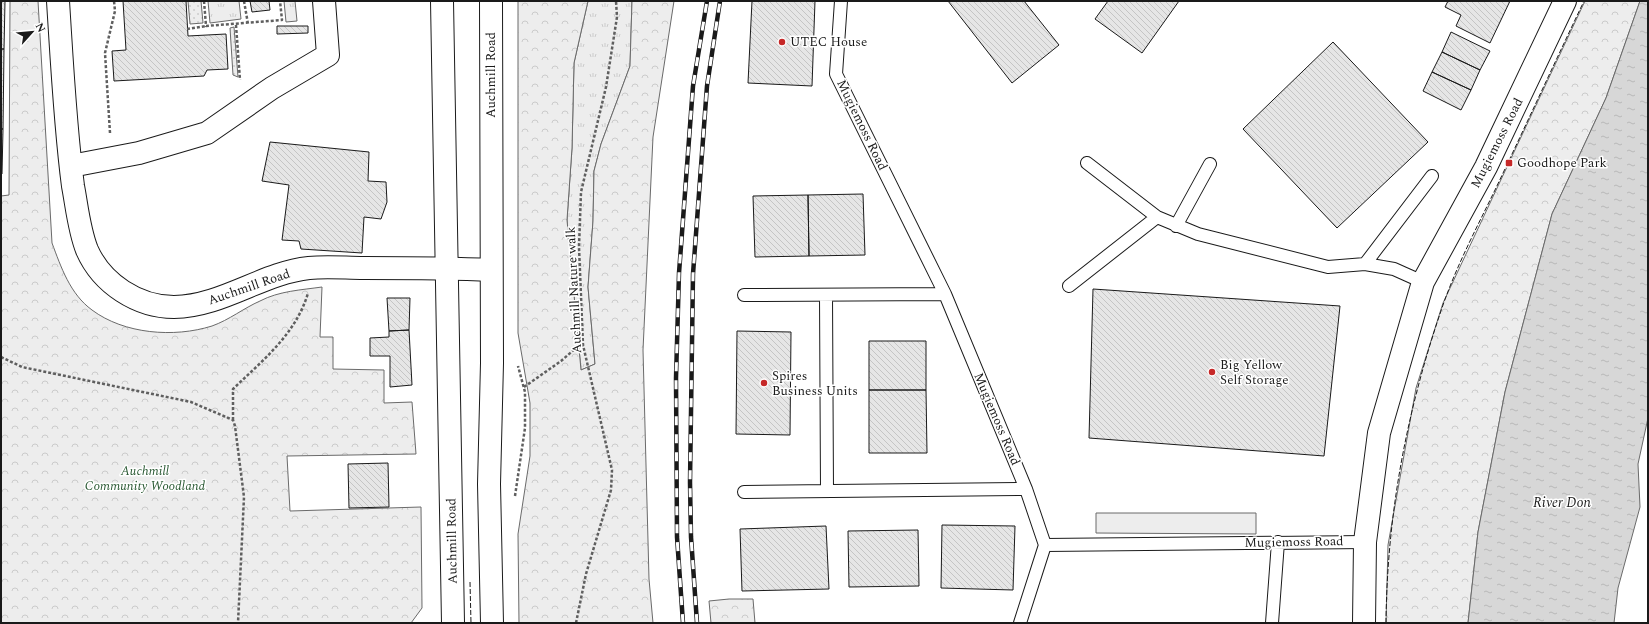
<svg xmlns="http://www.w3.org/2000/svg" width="1649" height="624" font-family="Spectral,serif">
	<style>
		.grass { fill: url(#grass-tufts); stroke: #6a6a6a }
		.forest { fill: url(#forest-crowns); stroke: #6a6a6a }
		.garden { fill: url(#garden-dots); stroke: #6a6a6a }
		.pitch { fill: #ededed; stroke: #6a6a6a }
		.water { fill: url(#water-ripples); stroke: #6a6a6a }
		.building { fill: url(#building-back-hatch); stroke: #1a1a1a }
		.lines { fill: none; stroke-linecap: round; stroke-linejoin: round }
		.service-casing { stroke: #1a1a1a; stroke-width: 14 }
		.minor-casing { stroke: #1a1a1a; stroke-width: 24 }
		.tertiary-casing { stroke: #1a1a1a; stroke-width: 24 }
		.primary-casing { stroke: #1a1a1a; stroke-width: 24 }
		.path { stroke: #5f5f5f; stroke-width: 2.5; stroke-dasharray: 3 2; stroke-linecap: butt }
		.service { stroke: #fff; stroke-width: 12 }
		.minor { stroke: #fff; stroke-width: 22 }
		.tertiary { stroke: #fff; stroke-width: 22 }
		.primary { stroke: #fff; stroke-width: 22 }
		.rail-casing { stroke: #1a1a1a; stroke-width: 4.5 }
		.rail { stroke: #fff; stroke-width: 3; stroke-dasharray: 9; stroke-linecap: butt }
		.fence { stroke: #1a1a1a; stroke-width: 1; stroke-dasharray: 5 2; stroke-linecap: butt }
		.poi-dot { fill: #c62828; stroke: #fff; stroke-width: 1.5 }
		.labels { text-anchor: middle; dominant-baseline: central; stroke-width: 3; stroke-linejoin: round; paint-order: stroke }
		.poi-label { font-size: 13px; fill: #1a1a1a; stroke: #fff; text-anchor: start }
		.street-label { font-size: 13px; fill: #1a1a1a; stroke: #fff }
		.park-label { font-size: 13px; font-style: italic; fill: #2b5a34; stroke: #fff }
		.water-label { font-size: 14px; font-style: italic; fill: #1a1a1a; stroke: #fff }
	</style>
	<defs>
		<pattern id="grass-tufts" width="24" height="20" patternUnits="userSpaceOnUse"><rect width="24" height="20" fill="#ededed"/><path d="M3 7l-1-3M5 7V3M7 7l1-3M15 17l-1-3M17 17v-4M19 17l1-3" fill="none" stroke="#cbcbcb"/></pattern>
		<pattern id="forest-crowns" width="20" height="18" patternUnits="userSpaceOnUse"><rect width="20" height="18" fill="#ededed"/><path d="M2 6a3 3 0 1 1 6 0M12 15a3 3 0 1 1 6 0" fill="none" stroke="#cbcbcb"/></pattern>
		<pattern id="garden-dots" width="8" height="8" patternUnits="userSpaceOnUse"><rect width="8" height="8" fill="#ededed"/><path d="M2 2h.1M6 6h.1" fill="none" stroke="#cbcbcb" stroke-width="1.8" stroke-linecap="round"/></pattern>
		<pattern id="water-ripples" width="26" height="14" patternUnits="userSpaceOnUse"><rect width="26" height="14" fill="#d7d7d7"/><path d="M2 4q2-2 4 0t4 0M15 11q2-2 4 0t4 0" fill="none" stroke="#b8b8b8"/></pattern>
		<pattern id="building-back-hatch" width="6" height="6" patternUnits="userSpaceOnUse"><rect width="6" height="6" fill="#e6e6e6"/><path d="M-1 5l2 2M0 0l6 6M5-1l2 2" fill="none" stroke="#c5c5c5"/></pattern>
	</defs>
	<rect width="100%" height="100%" fill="#fff"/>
	<path class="grass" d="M208,1H239L241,19L210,23Z
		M284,1H295L297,21L286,22Z
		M588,1H632L630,66L601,144L594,171L593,221L588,287L595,364L581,370L567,220L572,148L574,63Z"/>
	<path class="forest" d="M10,1H38L52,243C61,267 70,294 92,310C124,334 174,338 212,326C229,320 244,308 260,301C279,291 301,290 322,287L320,337H333V369L384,370V403L412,402L416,454L287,456L290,511L421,507L422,608L411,623H1V196L9,195Z
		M518,1H588L574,63L572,148L567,220L581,370L595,364L588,287L593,221L594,171L601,144L630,66L632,1H674L653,137L643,350L649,579L653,623H519L518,534L530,456V403L518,333Z
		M1585,1H1640L1606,98L1552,214L1505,392L1478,532L1468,623H1386L1388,545L1416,388L1443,303Z
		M729,599H753L755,623H711L709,601Z"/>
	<path class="garden" d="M188,1H201L203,23L190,24Z
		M234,27L238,77L233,75L230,28Z"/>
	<path class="pitch" d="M1096,513H1256V534L1096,533Z"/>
	<path class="water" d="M1640,1H1648V418L1638,464L1640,507L1618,588L1614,623H1468L1478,532L1505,392L1552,214L1606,98Z"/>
	<path class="building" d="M1,1H5L4,49H1Z
		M123,1H186L188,36L226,34L228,69L207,70L204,76L114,81L112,51L126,50Z
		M250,1H269L270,10L252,12Z
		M752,1H815L812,86L748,83Z
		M948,1H1024L1059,45L1012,83Z
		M1108,1H1179L1142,53L1095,19Z
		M1448,1H1510L1490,43L1456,26L1461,15L1445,7Z
		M277,26H308V33L277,34Z
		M1451,32L1490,51L1480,70L1442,52Z
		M1333,42L1428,142L1337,228L1243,129Z
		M1,49H4L3,129H1Z
		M1442,52L1480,70L1471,90L1432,72Z
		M1432,72L1471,90L1461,110L1423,91Z
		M1,129H3L2,174H1Z
		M270,142L369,152L368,181L386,182L387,202L381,219L364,217L362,253L301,249L299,241L282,240L289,185L262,181Z
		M863,194L865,255L809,256L808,195Z
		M808,195L809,256L755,257L753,196Z
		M1093,289L1340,306L1324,456L1089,438Z
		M387,298H410L409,330L389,331Z
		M409,330L412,385L390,387V356H370V338L389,337V331Z
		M737,331L791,332L790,435L736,434Z
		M869,341H926V390H869Z
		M869,390H926L927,453H869Z
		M388,463L389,507L349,508L348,464Z
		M942,525L1015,526L1013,590L941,588Z
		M826,526L829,589L742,591L740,529Z
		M918,530L919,586L849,587L848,531Z"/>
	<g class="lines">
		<defs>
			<path id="service" d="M841,1L836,74L945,294L1026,489L1045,545L1365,542
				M1087,163L1157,217L1198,234L1328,267L1365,264L1394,269L1423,282
				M1176,226L1210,164
				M1365,264L1432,176
				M1069,286L1157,217
				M744,295L945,294
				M826,295L827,491
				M744,492L1026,489
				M1020,623L1045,545
				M1272,623L1278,542"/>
			<path id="minor" d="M58,1C62,63 65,125 73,186C77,207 79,230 87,250C102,284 138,307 174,307C223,306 262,273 309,268C327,266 346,268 364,268C407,268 449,268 491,270
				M71,166L139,153L207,133L272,88L328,55L324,1"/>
			<path id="tertiary" d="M1364,623L1365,542L1379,433L1423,282L1486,167L1565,1"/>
			<path id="primary" d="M442,1L453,623
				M491,1L492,363L489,484L492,623"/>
		</defs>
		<use href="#service" class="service-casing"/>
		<use href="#minor" class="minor-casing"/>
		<use href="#tertiary" class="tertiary-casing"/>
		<use href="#primary" class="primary-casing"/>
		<path class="path" d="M204,1L206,26L282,20L280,1
			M244,1L248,24
			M236,25L240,80
			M187,29L206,26
			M110,133L105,53L115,11L114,1
			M1,357L22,367L191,402L233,420L235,426L244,497L238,623
			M524,387L561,361L576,348L583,345
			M233,420V389C263,360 296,334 308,293
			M515,496L525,428V392L518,366
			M576,623L586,574L611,490L612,470L583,345L579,247L581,192L606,87L617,17L616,1"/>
		<use href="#service" class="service"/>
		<use href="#minor" class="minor"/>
		<use href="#tertiary" class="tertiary"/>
		<use href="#primary" class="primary"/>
		<defs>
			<path id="rail" d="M683,623L677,537L676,378L679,273L693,86L707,1
				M697,623L691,537L690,482L693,274L707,86L720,1"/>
		</defs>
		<use href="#rail" class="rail-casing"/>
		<use href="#rail" class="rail"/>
		<path class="fence" d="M470,582L471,623
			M1386,623C1387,513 1407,409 1443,305C1457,265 1477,227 1495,190C1525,127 1554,64 1584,1"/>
	</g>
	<g class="poi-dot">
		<circle cx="782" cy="42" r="4"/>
		<rect x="1505" y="159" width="8" height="8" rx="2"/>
		<circle cx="1212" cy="372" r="4"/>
		<circle cx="764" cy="383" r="4"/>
	</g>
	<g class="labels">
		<g class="poi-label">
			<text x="790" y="42">UTEC House</text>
			<text x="1517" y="163">Goodhope Park</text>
			<text x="1220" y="365">Big Yellow<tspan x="1220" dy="15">Self Storage</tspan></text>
			<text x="772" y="376">Spires<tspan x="772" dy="15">Business Units</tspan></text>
		</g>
		<g class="street-label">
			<text transform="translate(491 75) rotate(-90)">Auchmill Road</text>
			<text transform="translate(862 125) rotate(64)">Mugiemoss Road</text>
			<text transform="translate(1497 143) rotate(-63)">Mugiemoss Road</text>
			<text transform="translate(249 287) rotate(-19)">Auchmill Road</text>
			<text transform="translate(574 290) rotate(-93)">Auchmill Nature walk</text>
			<text transform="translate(997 419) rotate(67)">Mugiemoss Road</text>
			<text transform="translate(452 541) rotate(-91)">Auchmill Road</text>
			<text transform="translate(1294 542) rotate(-1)">Mugiemoss Road</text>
		</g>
		<g class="park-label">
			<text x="145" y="471">Auchmill<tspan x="145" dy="15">Community Woodland</tspan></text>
		</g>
		<g class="water-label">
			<text x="1562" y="502">River Don</text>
		</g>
	</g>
	<rect width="1649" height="624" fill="none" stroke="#1a1a1a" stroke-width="4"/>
	<g transform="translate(32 32) rotate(63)" stroke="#ffffff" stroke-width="3" paint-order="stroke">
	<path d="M0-3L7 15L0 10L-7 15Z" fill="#1a1a1a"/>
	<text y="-6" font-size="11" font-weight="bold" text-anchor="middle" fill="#1a1a1a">N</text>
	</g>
</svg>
